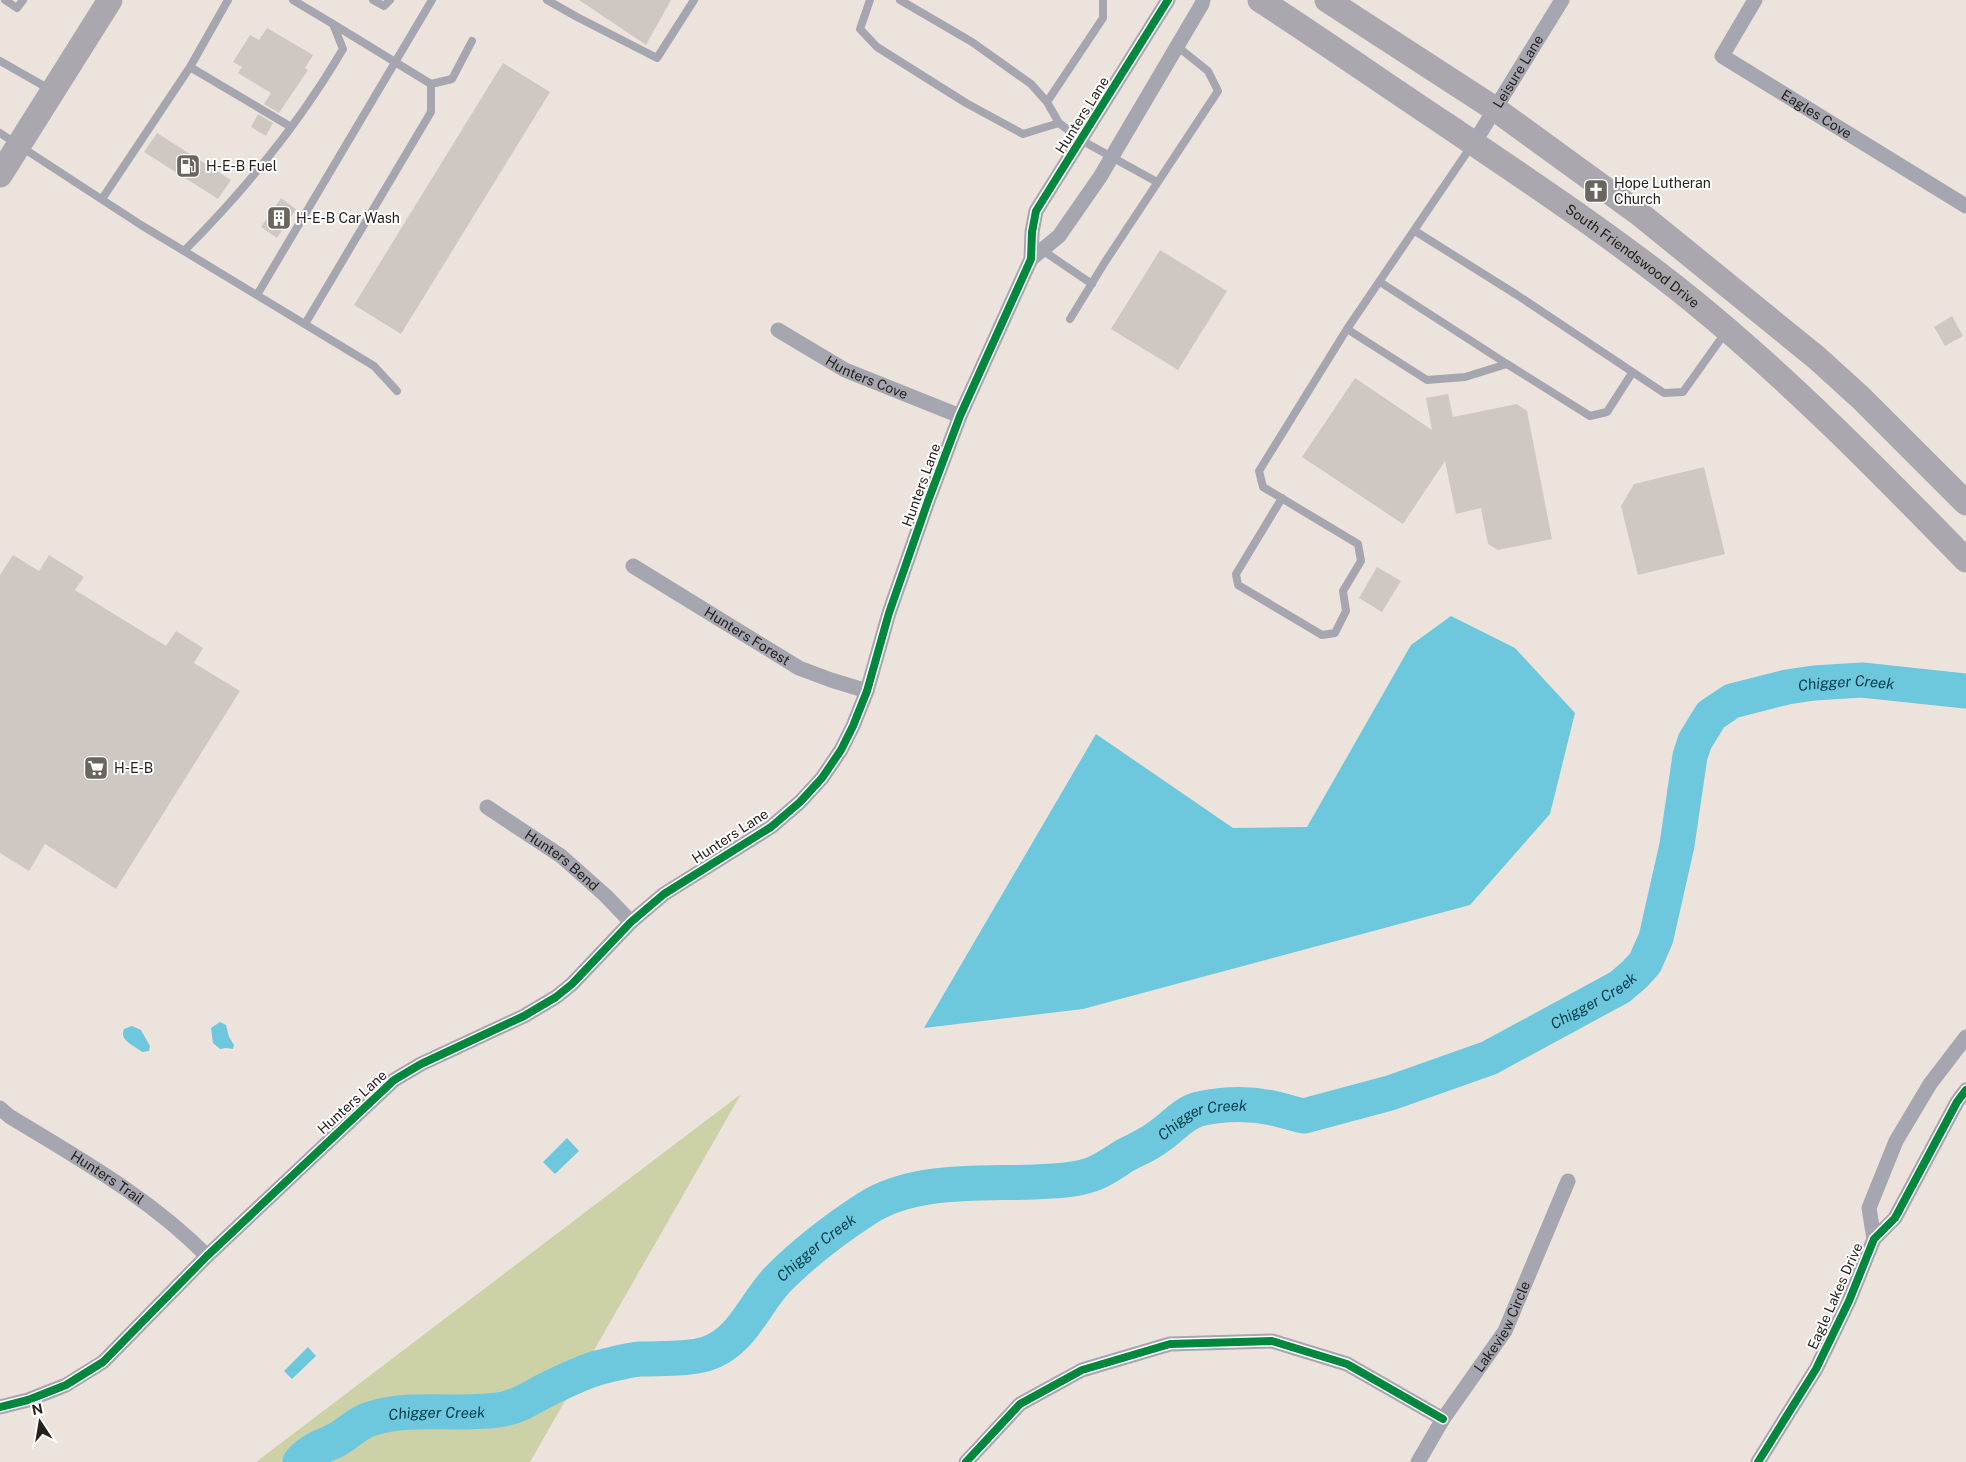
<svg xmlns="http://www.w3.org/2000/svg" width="1966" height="1462" font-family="'Public Sans',sans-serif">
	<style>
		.green { fill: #cdd1a7 }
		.water { fill: #6dc7dd }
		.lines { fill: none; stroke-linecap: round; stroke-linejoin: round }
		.river { stroke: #6dc7dd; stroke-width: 35 }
		.building { fill: #cfc8c2 }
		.service { stroke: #a5a6b0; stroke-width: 8 }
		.minor { stroke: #a5a6b0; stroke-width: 15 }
		.primary { stroke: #aaa8ae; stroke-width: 25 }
		.cycleway-casing { stroke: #fff; stroke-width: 11 }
		.cycleway { stroke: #00873e; stroke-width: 8 }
		.labels { text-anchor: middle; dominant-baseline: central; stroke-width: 4; stroke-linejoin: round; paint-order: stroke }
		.street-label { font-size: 14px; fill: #26211c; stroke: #fff }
		.poi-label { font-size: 14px; fill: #26211c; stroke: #fff; text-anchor: start }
		.water-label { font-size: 15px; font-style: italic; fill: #013d4b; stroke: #fff }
	</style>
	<rect width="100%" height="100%" fill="#ece4dc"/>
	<path class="green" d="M741,1094L530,1462H256Z"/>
	<path class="water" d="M1451,616L1515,648L1575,713L1550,814L1470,905L1083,1009L924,1028L1096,734L1233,828L1307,827L1411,645Z
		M220,1022L226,1025L229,1037L234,1045L233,1049L226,1048L220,1049L213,1043L211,1028Z
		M132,1026L141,1030L150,1046L149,1051L142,1052C134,1045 119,1041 124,1029Z
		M567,1138L579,1151L555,1174L543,1162Z
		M308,1347L316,1356L292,1379L284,1371Z"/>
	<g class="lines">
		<path class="river" id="s1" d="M300,1462C311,1449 323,1447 338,1439C349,1433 357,1423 370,1419C414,1405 460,1417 504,1409C519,1406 531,1398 544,1391C562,1382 582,1372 601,1367C614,1364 627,1360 640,1359C662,1358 685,1360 706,1354C742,1343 754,1304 778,1279C804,1253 835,1229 866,1209C913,1178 980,1184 1035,1182C1053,1181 1072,1181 1090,1175C1103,1171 1113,1163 1124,1156C1135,1150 1148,1145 1158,1137C1172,1128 1183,1113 1199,1109C1222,1104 1249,1103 1272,1108C1283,1110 1293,1114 1304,1116L1390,1093L1489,1058L1620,987L1635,974L1645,963L1656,938L1677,845L1690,756L1695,741L1711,715L1732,701L1787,687L1814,683L1862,680L1966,691"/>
	</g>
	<path class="building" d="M579,0H671L646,45Z
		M267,28L313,55L305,68L308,70L279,113L264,104L271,93L238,73L242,67L233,62L250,35L259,40Z
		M503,63L550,92L401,334L354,305Z
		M258,114L273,123L266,136L251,127Z
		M157,133L231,180L218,199L144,152Z
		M281,198L296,209L277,238L261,227Z
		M1160,250L1227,291L1178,370L1111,329Z
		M1952,316L1963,336L1945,346L1934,327Z
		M1355,378L1432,430L1426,398L1448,394L1453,417L1517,404L1527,411L1552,539L1498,550L1488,544L1481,508L1456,514L1445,461L1403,524L1302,457Z
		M1704,467L1725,554L1638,575L1621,506L1634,484Z
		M13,555L39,571L49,555L84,577L75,590L166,646L176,631L203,648L194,663L240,691L116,889L45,844L29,871L0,853V575Z
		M1377,567L1401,581L1382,612L1359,598Z"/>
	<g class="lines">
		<path class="service" d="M5,0L17,8L23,0
			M373,0L384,6L390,0
			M547,0L577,17L657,58L694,0
			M870,0L860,29L877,47L966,103L1023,134L1059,123
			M900,0L972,42L1031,84L1047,102L1059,123L1081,140L1157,182
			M0,61L51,90
			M190,67L291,127
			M431,84L452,79L472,41
			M1047,102L1103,18V0
			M0,133L141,225L374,366L397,391
			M102,199L190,67L228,0
			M1415,231L1517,295L1664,393L1683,392L1725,333
			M1042,250L1092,284
			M184,251C246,189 299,124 343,49L333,24L293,0
			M1380,282L1507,364
			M257,295L432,0
			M1070,319L1105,262L1218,91L1208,71L1178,47
			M305,324L431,112V84L333,24
			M1347,329L1427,380L1465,377L1507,364L1590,416L1607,412L1632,373
			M1282,498L1236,574L1238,585L1322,635L1335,633L1346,611L1343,591L1361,561L1358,544L1263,487L1259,471L1347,329L1472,145"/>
		<g class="minor">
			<path id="s2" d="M1755,0L1722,56L1966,206"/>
			<path id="s3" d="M1474,143L1562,0"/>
			<path d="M1031,259L1059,236L1100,177L1202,4L1203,0"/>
			<path id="s4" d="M778,330L845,370L960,416"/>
			<path id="s5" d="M633,566L799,668L831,680L867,691"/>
			<path id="s6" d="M487,807L561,856L606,896L631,922"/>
			<path id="s7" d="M0,1108L9,1116C78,1158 150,1198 207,1256"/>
			<path d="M1874,1239L1869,1208L1896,1141L1930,1084L1966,1037"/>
			<path d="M0,1407L28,1400L66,1385L103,1362L207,1256L394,1080L421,1064L524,1016L556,997L572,984L631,922L664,894L771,827L800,802L822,778L841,750L853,726L867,691L889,613L928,501L960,416L1031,259L1032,232L1036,211L1168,0"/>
			<path d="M966,1462L1020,1404L1082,1370L1170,1344L1272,1341L1347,1364L1443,1419"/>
			<path id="s8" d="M1418,1462L1443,1419L1505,1331L1568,1181"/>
			<path d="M1758,1462L1816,1369L1849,1301L1874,1239L1895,1218L1957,1102L1966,1090"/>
		</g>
		<g class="primary">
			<path id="s9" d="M1260,0C1322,40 1383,83 1445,124C1529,181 1614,237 1693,301C1790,380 1878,470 1966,560"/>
			<path d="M1327,0L1495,109L1641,215L1817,358L1861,398L1966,503"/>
			<path d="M0,175L110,0"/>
		</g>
		<defs>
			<path id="cycleway" d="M0,1407L28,1400L66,1385L103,1362L207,1256L394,1080L421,1064L524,1016L556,997L572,984L631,922L664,894L771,827L800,802L822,778L841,750L853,726L867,691L889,613L928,501L960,416L1031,259L1032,232L1036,211L1168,0
				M966,1462L1020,1404L1082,1370L1170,1344L1272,1341L1347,1364L1443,1419
				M1758,1462L1816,1369L1849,1301L1874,1239L1895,1218L1957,1102L1966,1090"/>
		</defs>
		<use href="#cycleway" class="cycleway-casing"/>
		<use href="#cycleway" class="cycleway"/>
	</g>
	<defs>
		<symbol id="fuel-square" viewBox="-11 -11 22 22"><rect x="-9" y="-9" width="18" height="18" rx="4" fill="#6b655f" stroke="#fff"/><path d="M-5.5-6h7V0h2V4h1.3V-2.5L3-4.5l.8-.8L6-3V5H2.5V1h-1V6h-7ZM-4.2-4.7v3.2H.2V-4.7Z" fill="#fff"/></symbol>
		<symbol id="church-square" viewBox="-11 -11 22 22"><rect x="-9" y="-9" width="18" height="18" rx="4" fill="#6b655f" stroke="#fff"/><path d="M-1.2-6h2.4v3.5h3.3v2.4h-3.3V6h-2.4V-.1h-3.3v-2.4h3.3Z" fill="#fff"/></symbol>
		<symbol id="building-square" viewBox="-11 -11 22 22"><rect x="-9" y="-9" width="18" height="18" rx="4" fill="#6b655f" stroke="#fff"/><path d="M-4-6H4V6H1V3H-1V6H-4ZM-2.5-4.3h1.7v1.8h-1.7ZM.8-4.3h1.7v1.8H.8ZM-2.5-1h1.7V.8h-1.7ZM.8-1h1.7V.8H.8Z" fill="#fff"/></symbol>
		<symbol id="supermarket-square" viewBox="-11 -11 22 22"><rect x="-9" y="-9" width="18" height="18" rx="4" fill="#6b655f" stroke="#fff"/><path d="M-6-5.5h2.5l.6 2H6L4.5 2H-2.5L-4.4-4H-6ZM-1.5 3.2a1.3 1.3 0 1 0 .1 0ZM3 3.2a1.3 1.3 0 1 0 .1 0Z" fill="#fff"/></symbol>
	</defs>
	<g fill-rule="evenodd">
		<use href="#fuel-square" x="174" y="152" width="28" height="28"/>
		<use href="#church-square" x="1582" y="177" width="28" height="28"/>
		<use href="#building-square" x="265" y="204" width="28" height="28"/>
		<use href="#supermarket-square" x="82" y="754" width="28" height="28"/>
	</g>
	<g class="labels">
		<g class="street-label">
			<text stroke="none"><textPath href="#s3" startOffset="84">Leisure Lane</textPath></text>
			<text stroke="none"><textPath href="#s2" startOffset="176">Eagles Cove</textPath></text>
			<text transform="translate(1082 115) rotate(-58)">Hunters Lane</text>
			<text stroke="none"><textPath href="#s9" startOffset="452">South Friendswood Drive</textPath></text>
			<text stroke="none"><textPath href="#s4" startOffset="101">Hunters Cove</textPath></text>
			<text transform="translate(921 485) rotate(-70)">Hunters Lane</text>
			<text stroke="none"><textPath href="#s5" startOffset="134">Hunters Forest</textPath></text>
			<text transform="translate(730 836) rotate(-33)">Hunters Lane</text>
			<text stroke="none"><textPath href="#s6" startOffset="92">Hunters Bend</textPath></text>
			<text transform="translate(352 1102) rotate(-42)">Hunters Lane</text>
			<text stroke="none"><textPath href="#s7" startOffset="128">Hunters Trail</textPath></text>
			<text transform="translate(1835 1296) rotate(-66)">Eagle Lakes Drive</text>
			<text stroke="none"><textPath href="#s8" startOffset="160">Lakeview Circle</textPath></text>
		</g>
		<g class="poi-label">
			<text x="206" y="166">H-E-B Fuel</text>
			<text x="1614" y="183">Hope Lutheran<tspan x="1614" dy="16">Church</tspan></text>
			<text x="296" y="218">H-E-B Car Wash</text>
			<text x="114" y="768">H-E-B</text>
		</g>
		<g class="water-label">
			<text stroke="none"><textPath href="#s1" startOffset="1890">Chigger Creek</textPath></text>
			<text stroke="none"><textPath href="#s1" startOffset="1425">Chigger Creek</textPath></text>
			<text stroke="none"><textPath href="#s1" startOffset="1005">Chigger Creek</textPath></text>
			<text stroke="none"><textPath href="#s1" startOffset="585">Chigger Creek</textPath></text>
			<text stroke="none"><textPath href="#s1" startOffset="150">Chigger Creek</textPath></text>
		</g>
	</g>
	<g transform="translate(40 1422) rotate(348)" stroke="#ffffff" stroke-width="4" paint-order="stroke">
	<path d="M0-4L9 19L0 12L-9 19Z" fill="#26211c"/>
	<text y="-8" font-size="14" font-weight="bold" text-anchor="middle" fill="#26211c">N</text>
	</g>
</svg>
